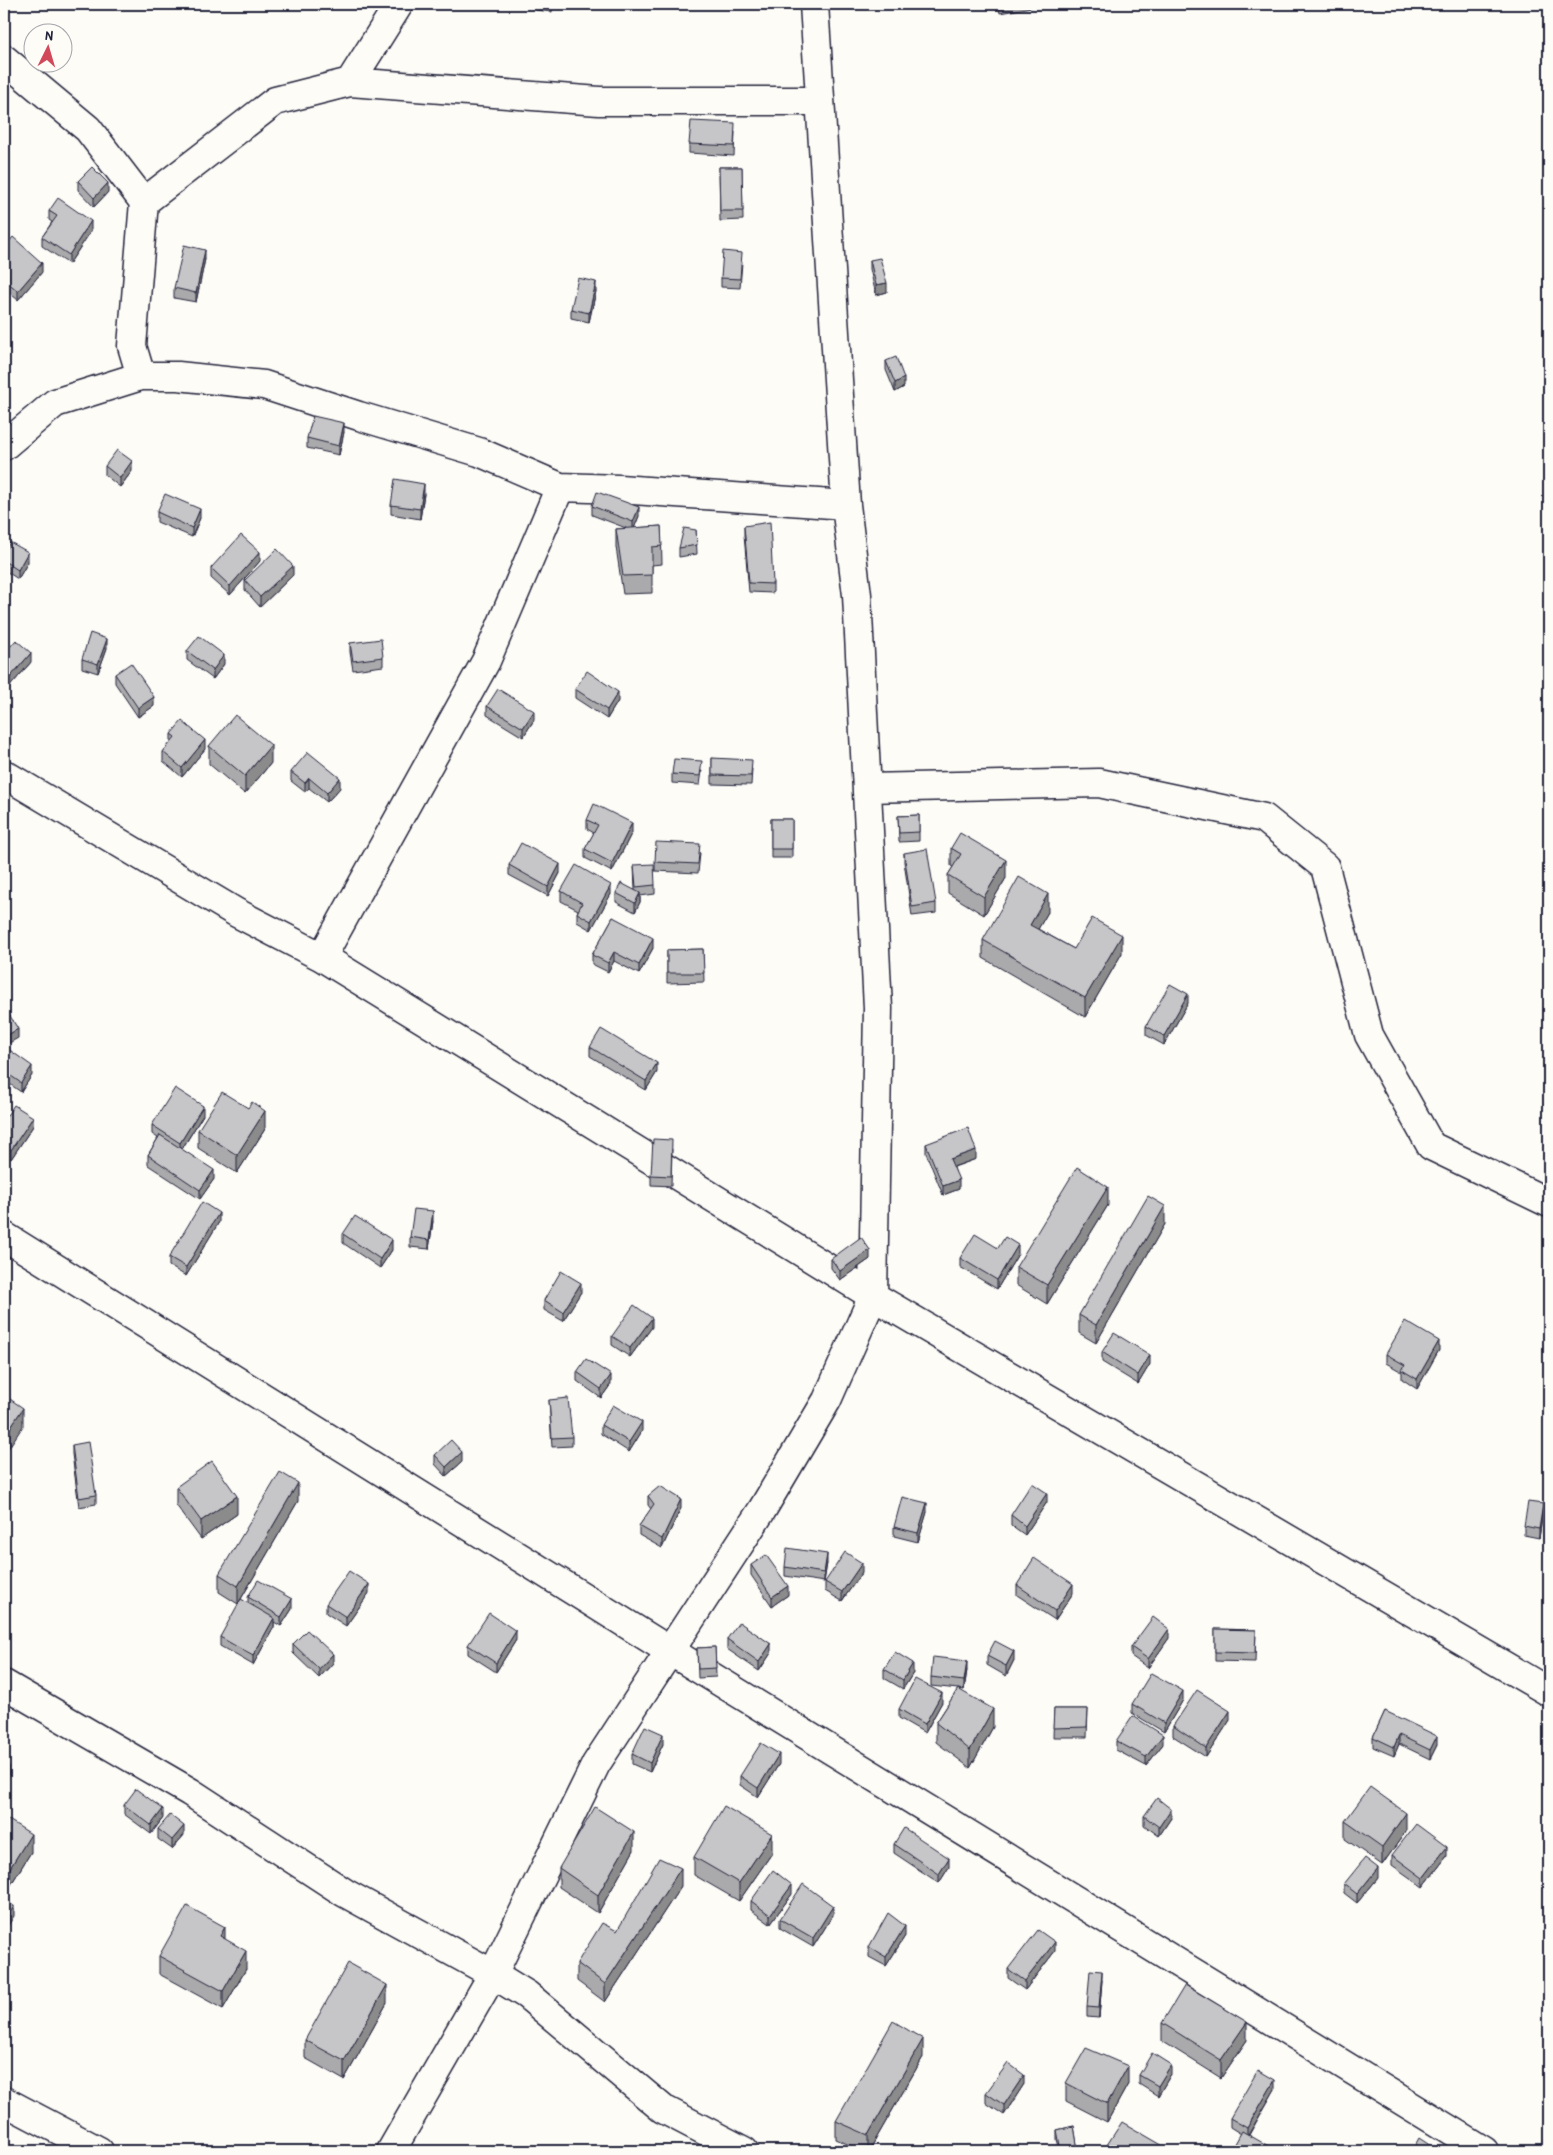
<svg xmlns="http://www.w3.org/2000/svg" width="1553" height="2155" font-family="'Patrick Hand',sans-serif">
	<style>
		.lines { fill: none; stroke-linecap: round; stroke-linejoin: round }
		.minor-casing { stroke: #22223b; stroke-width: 31 }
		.minor { stroke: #fdfcf7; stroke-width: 28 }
		.wall { fill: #aaaaac; stroke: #22223b }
		.shaded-wall { fill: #8b8b8c; stroke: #22223b }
		.building { fill: #c6c6c8; stroke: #22223b }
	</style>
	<rect width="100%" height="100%" fill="#fdfcf7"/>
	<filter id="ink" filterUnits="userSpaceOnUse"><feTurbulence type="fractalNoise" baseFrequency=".02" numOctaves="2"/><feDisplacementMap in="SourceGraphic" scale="10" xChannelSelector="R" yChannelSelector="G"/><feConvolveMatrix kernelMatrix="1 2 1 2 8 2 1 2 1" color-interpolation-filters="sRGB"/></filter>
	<g filter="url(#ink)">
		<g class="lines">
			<defs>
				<path id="minor" d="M4,59L88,129L144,202L132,346L141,376
					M350,82L599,101H819
					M144,202L275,101L350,82L399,4
					M4,446L55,403L141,376H178L264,385L359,416L479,452L560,487L619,489L846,505
					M4,774L237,913L322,957L873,1296L1549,1692
					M867,788L1099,783L1264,818L1325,867L1369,1035L1431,1146L1549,1203
					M322,957L486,661L560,487
					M4,1236L670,1651L1484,2151
					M4,1684L190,1792L345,1893L493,1974L527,1995L663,2109L744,2151
					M4,2101L99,2151
					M391,2151L493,1974L596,1764L762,1510L827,1400L873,1296L878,1008L857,595L846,505L814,4"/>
			</defs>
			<use href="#minor" class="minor-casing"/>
			<use href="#minor" class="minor"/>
		</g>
		<path class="wall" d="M536,4H553L552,12L536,10Z
			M998,4H1047L1000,13Z
			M735,132L734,156L689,153V144Z
			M719,167H742L743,220L720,221Z
			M78,181L108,192L94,207L78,190Z
			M49,211L91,231L69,264L42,246V237L52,222L49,220Z
			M4,248L42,272L18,300L6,290V283L4,282Z
			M205,259L196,302L174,298V288Z
			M870,260L887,292L876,295L870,269Z
			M742,262L740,288L721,287V278Z
			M596,291L589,322L571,318V309Z
			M886,361L904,387L895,392L886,370Z
			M344,432L339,455L307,448V438Z
			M105,466L132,471L120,487L105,475Z
			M424,494L420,519L391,514V505Z
			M592,506L639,516L634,528L661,526L662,564L652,565V593L623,594L616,547V529L626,528L592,515Z
			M157,512L200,518L192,537L157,522Z
			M744,526L773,584V593L749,592L744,535Z
			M696,530L697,554L679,557V548Z
			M4,553L28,562L18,579L4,570Z
			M260,561L230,595L211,578V568Z
			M293,575L260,607L245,590V580Z
			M350,643L383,657V666L353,670L350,652Z
			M107,648L98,673L82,668V659Z
			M187,651L224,664L213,679L187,660Z
			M4,654L31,662L6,691L4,689Z
			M115,674L154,706L138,717L115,683Z
			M575,689L618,701L607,719L575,698Z
			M487,706L534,720L523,737L487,715Z
			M171,734L205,749L182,777L163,761V752L171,742Z
			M209,746L271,763L245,794L209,764Z
			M712,758L752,769L751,785L712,784Z
			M702,771L700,785L672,783V774Z
			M291,772L340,788L327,802L309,788L305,792L291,781Z
			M919,815V841L899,842L898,816Z
			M771,819H792V858H771Z
			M587,820L632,832L612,872L585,858V849L594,833L587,829Z
			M951,848L1006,878L984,915L948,893V875L953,867L951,866Z
			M700,853L698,873L655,871V862Z
			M904,853L936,903V913L912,916L904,862Z
			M509,865L560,873L548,896L509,875Z
			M634,865L655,885V894L640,896V902L635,912L616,902V893L635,890Z
			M561,891L611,894L591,930L577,922V913L578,910L561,901Z
			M1048,912L1038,929L1074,949L1122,953L1085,1017L983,958V940Z
			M613,917L653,948L639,974L614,961L608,972L592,964V955Z
			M703,949L704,982L667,983V950Z
			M1188,1003L1164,1045L1146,1035V1026Z
			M4,1046L32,1075L21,1092L4,1080Z
			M590,1047L657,1072L646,1090L590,1056Z
			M203,1115L182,1149L214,1179L200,1199L148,1165V1155L158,1138L152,1134V1125Z
			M4,1120L33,1126L11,1159L4,1154Z
			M265,1129L237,1173L198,1148V1130Z
			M926,1144L976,1159L954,1167L959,1189L943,1195L926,1153Z
			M672,1149L671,1186L651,1185V1175Z
			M1108,1205L1047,1304L1016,1285V1267Z
			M433,1221L429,1249L410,1247V1237Z
			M219,1222L186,1276L169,1266V1257Z
			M1165,1224L1096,1343L1079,1333V1315Z
			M343,1234L392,1250L380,1268L343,1243Z
			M998,1248L1018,1254L997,1289L960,1267V1258Z
			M831,1259H870L840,1280L831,1268Z
			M581,1292L563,1321L544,1310V1300Z
			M652,1327L630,1357L612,1345V1336Z
			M1439,1350L1417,1389L1402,1379V1372L1386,1363V1354Z
			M1102,1352L1150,1364L1138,1384L1102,1362Z
			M577,1372L611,1384L601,1398L577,1381Z
			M549,1400L572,1437V1446L552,1447Z
			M601,1425L642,1431L629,1452L601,1434Z
			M72,1445L96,1495V1504L79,1507L72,1454Z
			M435,1455L462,1462L446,1476L435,1464Z
			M176,1487L237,1514L201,1539L176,1505Z
			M648,1496L681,1508L662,1548L639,1535V1526L651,1509L648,1505Z
			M298,1501L238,1604L219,1592V1574Z
			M1047,1502L1025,1535L1011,1525V1515Z
			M927,1512L918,1542L894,1536V1527Z
			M1543,1513L1539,1538L1524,1535V1526Z
			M827,1563L824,1582L785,1576V1567Z
			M751,1565L788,1595L772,1606L751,1575Z
			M862,1572L842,1601L825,1591V1582Z
			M1017,1585L1073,1593L1055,1620L1017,1595Z
			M369,1593L346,1626L326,1613V1604Z
			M248,1597L292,1609L281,1626L274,1622V1627L253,1665L220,1646V1637L248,1603Z
			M1215,1629L1256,1630L1255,1662L1215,1661Z
			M1169,1638L1148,1668L1131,1656V1647Z
			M727,1639L771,1653L759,1671L727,1649Z
			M516,1640L496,1672L468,1654V1645Z
			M293,1644L333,1663L319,1678L293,1653Z
			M715,1647L716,1677L698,1678L697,1648Z
			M987,1656L1014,1660L1006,1676L987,1665Z
			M884,1669L913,1673L903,1689L884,1678Z
			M967,1670L964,1690L958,1689L993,1727L970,1768L936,1742V1723L958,1689L931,1686V1677Z
			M1183,1700L1164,1732L1132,1713V1704Z
			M942,1702L925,1733L899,1718V1709Z
			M1054,1709H1088L1087,1737H1053Z
			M1385,1711L1437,1745L1430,1759L1399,1744L1394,1756L1373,1747V1737Z
			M1230,1720L1206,1757L1173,1736V1726Z
			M1116,1741L1163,1744L1146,1766L1116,1750Z
			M663,1744L650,1772L632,1764V1754Z
			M779,1764L758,1797L740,1785V1776Z
			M124,1805L163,1818L151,1834L124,1814Z
			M1144,1816L1171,1818L1159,1836L1144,1825Z
			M4,1817L31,1852L10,1886L4,1882Z
			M1345,1821L1406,1831L1382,1865L1345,1839Z
			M158,1829L184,1835L172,1849L158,1839Z
			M894,1844L949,1867L939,1883L894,1853Z
			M634,1850L598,1913L559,1887V1868Z
			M772,1853L739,1901L694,1875V1857Z
			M1392,1855L1447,1856L1423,1887L1392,1865Z
			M1378,1878L1357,1903L1344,1893V1884Z
			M681,1886L605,2002L577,1981V1963L617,1931Z
			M792,1894L770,1924L751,1910V1901Z
			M833,1915L813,1947L780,1928V1919Z
			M905,1936L886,1966L869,1957V1947Z
			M225,1939L246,1969L223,2009L159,1974V1956Z
			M1055,1951L1025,1990L1008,1978V1969Z
			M1102,1980L1099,2018L1087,2017V2007Z
			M387,2003L344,2080L305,2058V2040Z
			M1162,2023L1247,2040L1221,2078L1162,2041Z
			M923,2057L869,2151H863L836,2139V2121Z
			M1171,2074L1158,2096L1139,2084V2075Z
			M1066,2083L1128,2084L1107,2122L1066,2101Z
			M1024,2084L1004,2115L986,2103V2093Z
			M1275,2089L1249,2135L1241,2134L1230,2127V2118Z
			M1074,2126L1078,2151H1060L1057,2139V2130Z"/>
		<path class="shaded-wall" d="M108,183V192L94,207V198Z
			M91,221V231L69,264V255Z
			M205,250V259L196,302V293Z
			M42,263V272L18,300V291Z
			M596,282V291L589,322V313Z
			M887,283V292L876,295V285Z
			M904,378V387L895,392V383Z
			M344,423V432L339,455V446Z
			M132,461V471L120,487V478Z
			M424,484V494L420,519V509Z
			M639,507V516L633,531V522Z
			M200,509V518L192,537V528Z
			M28,552V562L18,579V570Z
			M260,552V561L230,595V586Z
			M293,566V575L260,607V597Z
			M107,639V648L98,673V664Z
			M31,653V662L6,691V682Z
			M224,655V664L213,679V670Z
			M618,692V701L607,719V710Z
			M154,697V706L138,717V708Z
			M534,711V720L523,737V728Z
			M205,740V749L182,777V768Z
			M271,745V763L245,794V776Z
			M309,778V788L305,792V783Z
			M340,778V788L327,802V793Z
			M632,823V832L612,872V863Z
			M1006,860V878L984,915V897Z
			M560,864V873L548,896V887Z
			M611,885V894L591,930V921Z
			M640,893V902L635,912V903Z
			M1048,894V912L1030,943V925Z
			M1122,935V953L1085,1017V998Z
			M653,938V948L639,974V965Z
			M614,952V961L608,972V963Z
			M1188,994V1003L1164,1045V1036Z
			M18,1029V1038L4,1046V1037Z
			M657,1063V1072L646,1090V1081Z
			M32,1066V1075L21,1092V1083Z
			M203,1106V1115L180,1152V1143Z
			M265,1111V1129L237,1173V1155Z
			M33,1117V1126L11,1159V1150Z
			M976,1150V1159L950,1168V1159Z
			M214,1170V1179L200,1199V1190Z
			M959,1180V1189L943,1195V1186Z
			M1108,1187V1205L1047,1304V1285Z
			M1165,1206V1224L1096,1343V1325Z
			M433,1211V1221L429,1249V1240Z
			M219,1213V1222L186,1276V1267Z
			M392,1240V1250L380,1268V1259Z
			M1018,1245V1254L997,1289V1280Z
			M870,1250V1259L840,1280V1271Z
			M581,1283V1292L563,1321V1312Z
			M652,1318V1327L630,1357V1348Z
			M1439,1341V1350L1417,1389V1379Z
			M1150,1355V1364L1138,1384V1375Z
			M611,1375V1384L601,1398V1389Z
			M23,1408V1426L4,1455V1437Z
			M642,1422V1431L629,1452V1442Z
			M462,1452V1462L446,1476V1467Z
			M298,1483V1501L238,1604V1586Z
			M1047,1493V1502L1025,1535V1526Z
			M237,1496V1514L201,1539V1521Z
			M681,1499V1508L662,1548V1539Z
			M927,1503V1512L918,1542V1533Z
			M1543,1504V1513L1539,1538V1529Z
			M827,1554V1563L824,1582V1573Z
			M862,1563V1572L842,1601V1592Z
			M369,1584V1593L346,1626V1617Z
			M1073,1584V1593L1055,1620V1611Z
			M788,1586V1595L772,1606V1597Z
			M292,1599V1609L281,1626V1617Z
			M274,1618V1627L253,1665V1656Z
			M1169,1629V1638L1148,1668V1659Z
			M516,1631V1640L496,1672V1663Z
			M771,1644V1653L759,1671V1662Z
			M1014,1651V1660L1006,1676V1666Z
			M333,1654V1663L319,1678V1669Z
			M967,1661V1670L964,1690V1681Z
			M913,1663V1673L903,1689V1680Z
			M1183,1691V1700L1164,1732V1723Z
			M942,1693V1702L925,1733V1724Z
			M993,1709V1727L970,1768V1750Z
			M1230,1711V1720L1206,1757V1748Z
			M663,1734V1744L650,1772V1763Z
			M1163,1735V1744L1146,1766V1757Z
			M1399,1735V1744L1394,1756V1747Z
			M1437,1736V1745L1430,1759V1750Z
			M779,1754V1764L758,1797V1788Z
			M9,1766V1775L4,1783V1774Z
			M163,1809V1818L151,1834V1825Z
			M1171,1809V1818L1159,1836V1827Z
			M1406,1813V1831L1382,1865V1847Z
			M184,1826V1835L172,1849V1840Z
			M634,1832V1850L598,1913V1895Z
			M31,1834V1852L10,1886V1868Z
			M772,1834V1853L739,1901V1883Z
			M1447,1847V1856L1423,1887V1878Z
			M949,1858V1867L939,1883V1874Z
			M681,1868V1886L605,2002V1984Z
			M1378,1868V1878L1357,1903V1894Z
			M792,1885V1894L770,1924V1915Z
			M14,1906V1916L4,1932V1923Z
			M833,1906V1915L813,1947V1938Z
			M905,1926V1936L886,1966V1957Z
			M225,1927V1945L220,1936Z
			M1055,1942V1951L1025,1990V1981Z
			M246,1951V1969L223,2009V1991Z
			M1102,1971V1980L1099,2018V2008Z
			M387,1985V2003L344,2080V2061Z
			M1247,2022V2040L1221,2078V2060Z
			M923,2039V2057L869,2151H868V2135Z
			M1171,2065V2074L1158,2096V2086Z
			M1128,2066V2084L1107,2122V2104Z
			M1024,2075V2084L1004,2115V2105Z
			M1275,2080V2089L1247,2137V2128Z"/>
		<path class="building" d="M691,121L735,123L734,146L689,144Z
			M92,167L108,183L94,198L78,181Z
			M719,167H742L743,211H720Z
			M58,198L91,221L69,255L42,237L57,216L49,211Z
			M13,237L42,263L18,291L6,281L9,277L4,273V248Z
			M184,245L205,250L196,293L174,288Z
			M723,251L742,253L740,279L721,278Z
			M880,258L887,283L876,285L870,260Z
			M578,278L596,282L589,313L571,309Z
			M896,357L904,378L895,383L886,361Z
			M313,416L344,423L339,446L307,438Z
			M117,450L132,461L120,478L105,466Z
			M395,479L424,484L420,509L391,505Z
			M597,492L639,507L633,522L592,506Z
			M165,494L200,509L192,528L157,512Z
			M770,522L773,584L749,583L744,526Z
			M661,526L662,546L652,547V575L623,576L616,529Z
			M684,528L696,530L697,545L679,548Z
			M241,535L260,552L230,586L211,568Z
			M10,542L28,552L18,570L4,561V553Z
			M277,549L293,566L260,597L245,580Z
			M90,633L107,639L98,664L82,659Z
			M199,636L224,655L213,670L187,651Z
			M381,639L383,657L353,661L350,643Z
			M16,640L31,653L6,682L4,679V654Z
			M131,663L154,697L138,708L115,674Z
			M587,671L618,692L607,710L575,689Z
			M498,689L534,711L523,728L487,706Z
			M235,715L271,745L245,776L209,746Z
			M182,721L205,740L182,768L163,752L175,737L171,734Z
			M308,752L340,778L327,793L309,778L305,783L291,772Z
			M712,758L752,760L751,776L712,775Z
			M674,759L702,761L700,776L672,774Z
			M594,804L632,823L612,863L585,849L598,825L587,820Z
			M919,815V832L899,833L898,816Z
			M771,819H792V849H771Z
			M960,833L1006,860L984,897L948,875L961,854L951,848Z
			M656,842L700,844L698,864L655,862Z
			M521,843L560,864L548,887L509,865Z
			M927,849L936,903L912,907L904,853Z
			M654,864L655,885L636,887L634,865Z
			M576,865L611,885L591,921L577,913L582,903L561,891Z
			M1019,877L1048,894L1030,925L1074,949L1092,918L1122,935L1085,998L983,940Z
			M621,883L640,893L635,903L616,893Z
			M613,917L653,938L639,965L614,952L608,963L592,955Z
			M703,949L704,973H667V950Z
			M1170,984L1188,994L1164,1036L1146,1026Z
			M4,1006L18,1029L4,1037Z
			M601,1029L657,1063L646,1081L590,1047Z
			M4,1046L32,1066L21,1083L4,1071Z
			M175,1088L203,1106L180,1143L152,1125Z
			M222,1092L248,1108L252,1102L265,1111L237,1155L198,1130Z
			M14,1105L33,1117L11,1150L4,1145V1120Z
			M968,1128L976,1150L950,1159L959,1180L943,1186L926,1144Z
			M160,1135L214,1170L200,1190L148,1155Z
			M653,1139L672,1140L671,1176L651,1175Z
			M1077,1167L1108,1187L1047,1285L1016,1267Z
			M1148,1196L1165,1206L1096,1325L1079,1315Z
			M202,1202L219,1213L186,1267L169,1257Z
			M414,1209L433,1211L429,1240L410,1237Z
			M355,1216L392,1240L380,1259L343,1234Z
			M975,1234L998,1248L1005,1237L1018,1245L997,1280L960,1258Z
			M861,1237L870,1250L840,1271L831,1259Z
			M561,1271L581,1283L563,1312L544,1300Z
			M634,1305L652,1318L630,1348L612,1336Z
			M1405,1321L1439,1341L1417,1379L1402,1370L1405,1365L1386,1354Z
			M1114,1333L1150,1355L1138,1375L1102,1352Z
			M586,1359L611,1375L601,1389L577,1372Z
			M4,1395L23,1408L4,1437Z
			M568,1398L572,1437L552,1438L549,1400Z
			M613,1405L642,1422L629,1442L601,1425Z
			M451,1440L462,1452L446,1467L435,1455Z
			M88,1442L96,1495L79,1498L72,1445Z
			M212,1461L237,1496L201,1521L176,1487Z
			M280,1472L298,1483L238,1586L219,1574Z
			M1032,1483L1047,1493L1025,1526L1011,1515Z
			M660,1486L681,1499L662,1539L639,1526L654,1504L648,1496Z
			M902,1497L927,1503L918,1533L894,1527Z
			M1528,1502L1543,1504L1539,1529L1524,1526Z
			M787,1548L827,1554L824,1573L785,1567Z
			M845,1552L862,1563L842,1592L825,1582Z
			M766,1555L788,1586L772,1597L751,1565Z
			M1034,1558L1073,1584L1055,1611L1017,1585Z
			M349,1571L369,1584L346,1617L326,1604Z
			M258,1580L292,1599L281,1617L248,1597Z
			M241,1599L274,1618L253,1656L220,1637Z
			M489,1613L516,1631L496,1663L468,1645Z
			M1153,1617L1169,1629L1148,1659L1131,1647Z
			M739,1622L771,1644L759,1662L727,1639Z
			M1215,1629L1256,1630L1255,1653L1215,1652Z
			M307,1630L333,1654L319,1669L293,1644Z
			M995,1641L1014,1651L1006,1666L987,1656Z
			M715,1647L716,1668L698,1669L697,1648Z
			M895,1652L913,1663L903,1680L884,1669Z
			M933,1657L967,1661L964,1681L931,1677Z
			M1151,1673L1183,1691L1164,1723L1132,1704Z
			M915,1679L942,1693L925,1724L899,1709Z
			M958,1689L993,1709L970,1750L936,1723Z
			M1197,1690L1230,1711L1206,1748L1173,1726Z
			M1054,1709H1088L1087,1727L1053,1728Z
			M1385,1711L1437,1736L1430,1750L1399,1735L1394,1747L1373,1737Z
			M1133,1716L1163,1735L1146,1757L1116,1741Z
			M645,1726L663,1734L650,1763L632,1754Z
			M761,1743L779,1754L758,1788L740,1776Z
			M4,1763L9,1766L4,1774Z
			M1370,1787L1406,1813L1382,1847L1345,1821Z
			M136,1789L163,1809L151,1825L124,1805Z
			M1157,1798L1171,1809L1159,1827L1144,1816Z
			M724,1806L772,1834L739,1883L694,1857Z
			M595,1807L634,1832L598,1895L559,1868Z
			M170,1815L184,1826L172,1840L158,1829Z
			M4,1817L31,1834L10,1868L4,1864Z
			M1416,1824L1447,1847L1423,1878L1392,1855Z
			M904,1828L949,1858L939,1874L894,1844Z
			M659,1858L681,1868L605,1984L577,1963L602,1923L617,1931Z
			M1365,1858L1378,1868L1357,1894L1344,1884Z
			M773,1870L792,1885L770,1915L751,1901Z
			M803,1884L833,1906L813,1938L780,1919Z
			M4,1900L14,1906L4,1923Z
			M187,1906L225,1927L220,1936L246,1951L223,1991L159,1956Z
			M888,1913L905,1926L886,1957L869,1947Z
			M1038,1930L1055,1942L1025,1981L1008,1969Z
			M348,1963L387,1985L344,2061L305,2040Z
			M1090,1970L1102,1971L1099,2008L1087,2007Z
			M1185,1985L1247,2022L1221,2060L1162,2023Z
			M893,2021L923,2039L868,2135L836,2121Z
			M1086,2048L1128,2066L1107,2104L1066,2083Z
			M1152,2053L1171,2065L1158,2086L1139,2075Z
			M1008,2063L1024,2075L1004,2105L986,2093Z
			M1258,2070L1275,2080L1247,2128L1230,2118Z
			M1122,2122L1172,2151H1103Z
			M1074,2126L1078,2150L1073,2151H1061L1057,2130Z
			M1242,2131L1277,2151H1231Z
			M1419,2138L1437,2150L1436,2151H1412Z"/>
	</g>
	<rect width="1553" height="2155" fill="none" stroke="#fdfcf7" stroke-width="20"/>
	<rect x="10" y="10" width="1533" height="2135" fill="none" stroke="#22223b" stroke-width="2" filter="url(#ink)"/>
	<g transform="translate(48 48) rotate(5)"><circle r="24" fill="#fdfcf7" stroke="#a5a5ac"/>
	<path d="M0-4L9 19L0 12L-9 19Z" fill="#d1495b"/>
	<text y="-8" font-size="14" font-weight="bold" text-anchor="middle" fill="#22223b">N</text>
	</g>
</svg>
